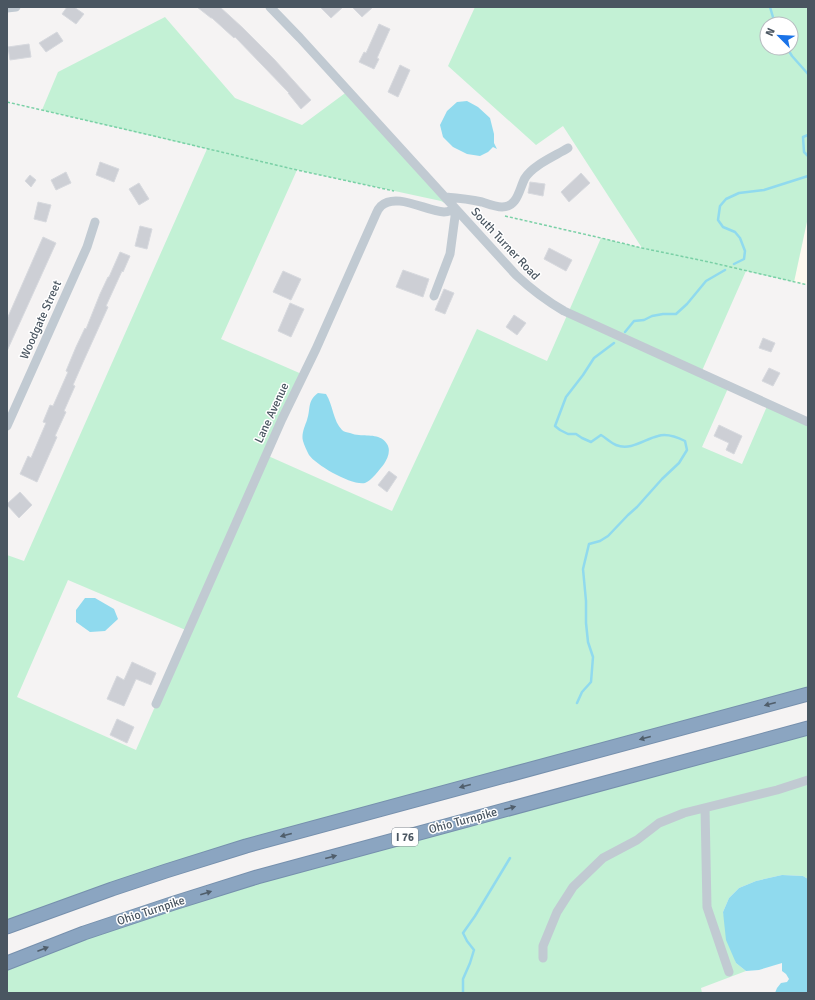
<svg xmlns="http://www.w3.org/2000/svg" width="815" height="1000" font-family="Signika,sans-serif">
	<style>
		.commercial { fill: #fdf9ef }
		.green { fill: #c3f1d5; fill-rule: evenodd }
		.water { fill: #90daee }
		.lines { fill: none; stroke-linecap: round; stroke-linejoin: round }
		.stream { stroke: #90daee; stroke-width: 2.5 }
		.building { fill: #cdcfd5; stroke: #d7d9de }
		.highway-casing { stroke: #7690ad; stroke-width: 15 }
		.path { stroke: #7ad0a6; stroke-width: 1.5; stroke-dasharray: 3 2; stroke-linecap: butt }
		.minor { stroke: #c1cad2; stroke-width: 9 }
		.highway { stroke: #8ba5c1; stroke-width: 13 }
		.oneway { fill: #505e6b }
		.labels { text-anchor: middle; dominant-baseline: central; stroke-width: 3; stroke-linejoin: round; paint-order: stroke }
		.shield { fill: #fff; stroke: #808990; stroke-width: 1 }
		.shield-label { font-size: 11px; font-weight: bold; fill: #4a5661 }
		.street-label { font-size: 12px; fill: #4a5661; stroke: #fff }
	</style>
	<rect width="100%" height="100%" fill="#f5f3f3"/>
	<path class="commercial" d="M808,217V285L794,282Z"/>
	<path class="green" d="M475,7H808V217L794,282L746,271L701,373L729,386L702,447L742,464L768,404L808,422V694L394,806L7,927V555L24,561L207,149L42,110L58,72L165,17L235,98L302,125L348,91L456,209L441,201L297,170L221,339L304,375L266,455L392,511L477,329L547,361L601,238L642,248L563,126L536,145L448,66ZM767,24H791V48H767ZM68,580L188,631L136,750L17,697Z
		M808,728V879L803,876L782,875L756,881L739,888L729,898L723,912L736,963L746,971L701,988L702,993H7V963L174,903Z"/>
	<path class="water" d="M467,101L478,107L490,118L494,134V143L497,149L493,147L488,152L480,156L467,154L453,147L443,137L440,125L447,111L457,102Z
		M318,393L326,394C333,405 333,421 342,430C344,432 347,432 350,433C353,434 356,435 359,435C369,436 381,434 387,444C391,450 388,458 384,464C380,469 371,481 365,483C352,486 316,465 309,455C307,451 304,445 303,441C301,434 305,426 307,420C311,408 307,401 318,393Z
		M85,598H95L114,609L118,619L105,631L90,632L76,622V610Z
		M782,875L803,876L808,879V993H775L777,988L781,983L787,982L789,979L786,974L782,971V963L759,970L746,971L736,963L726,940L723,912L729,898L739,888L756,881Z"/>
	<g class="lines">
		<path class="stream" d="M770,7L775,24
			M787,48L792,56L808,74
			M808,135L803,137L804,152L808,156
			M734,264L744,259L745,251L740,238L735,232L723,227L718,220L720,206L726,199L739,193L764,190L808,176
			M625,332L634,321L644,320L652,316L663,314H676L687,304L706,281L725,270
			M577,703L582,692L591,682L593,657L588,642L586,623V601L583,569L589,544L600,541L608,536L628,515L637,507L662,479L679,463L687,450L685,441C677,437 667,433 658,436C645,439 631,451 616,445C611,443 606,438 601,435L591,442L582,438L576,434H568L560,430L555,426L566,397L583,375L594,358L614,343
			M463,993V979L470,963L474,950L467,941L463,933L475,916L510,858"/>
	</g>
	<path class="building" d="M67,7H74L84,14L76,24L62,14Z
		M197,7H220L243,28L274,59L311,100L301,109L288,93H289L235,37L234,38L212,18H211Z
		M320,7H343L331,18Z
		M352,7H373L362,17Z
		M379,24L390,29L377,58L379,59L374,69L359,62L364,52L366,53Z
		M57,32L63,41L46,52L39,43Z
		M29,44L31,57L10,60L8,47Z
		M400,65L410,70L398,97L388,92Z
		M100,162L119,169L114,182L96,175Z
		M66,172L71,183L56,190L51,180Z
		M581,173L590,183L569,202L561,192Z
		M30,175L36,180L31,187L25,181Z
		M530,182L545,184L543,196L528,193Z
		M139,183L149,199L139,205L129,189Z
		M38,202L51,205L46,222L34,219Z
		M140,226L152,229L147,249L135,246Z
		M43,237L56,243L7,351V319Z
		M549,248L572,260L566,271L544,259Z
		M120,252L130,256L123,272L122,271L106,306L108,307L84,360L73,385L75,386L64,411L66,412L55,436L57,437L37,482L20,474L28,456L31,458L46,423L43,422L50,405L53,406L68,372L66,371L76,347L85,328L86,329L100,294L108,277H109Z
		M403,270L429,279L423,297L396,287Z
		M283,271L301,279L291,300L273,292Z
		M444,289L454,293L445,314L435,310Z
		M290,303L304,309L291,337L278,331Z
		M514,315L526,323L517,335L506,327Z
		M763,338L775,343L771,352L759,348Z
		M769,368L780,373L773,386L762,381Z
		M719,425L742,436L734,454L726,450L729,443L714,436Z
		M389,471L397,477L387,492L378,485Z
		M20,492L32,505L19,518L7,505V504Z
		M132,662L156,673L151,685L136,679L124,706L107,699L117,676L124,680Z
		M117,719L134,727L127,743L110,735Z"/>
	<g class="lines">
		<defs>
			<path id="highway" d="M7,927L112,889L166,871L246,846L808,694
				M7,963L84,933L174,903L257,877L808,728"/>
		</defs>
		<use href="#highway" class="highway-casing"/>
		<path class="path" d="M7,102L154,136L297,170L394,191
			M505,216L601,238L642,248L709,262L808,285"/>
		<path class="minor" d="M270,7L300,38L516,275C532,290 545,300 564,311L808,422
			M7,8L16,7
			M445,197C458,198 469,199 482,202C488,204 496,207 502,207C518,207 519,189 525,178C533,165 555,156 568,148
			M7,426L87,247L95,222
			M156,704L282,419L316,349L376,214C377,211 379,208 381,206C396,192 426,211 444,212C448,212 452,210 456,209L450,254L434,296
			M705,808L707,907L729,972
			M543,958V946L557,912L573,887L603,858L637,840L659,823L684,813L777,790L808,780"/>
		<use href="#highway" class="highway"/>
	</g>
	<defs><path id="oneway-solid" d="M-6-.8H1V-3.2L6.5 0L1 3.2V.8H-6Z"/></defs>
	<g class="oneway">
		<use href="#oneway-solid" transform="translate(770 704) rotate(165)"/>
		<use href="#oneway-solid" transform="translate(645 738) rotate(165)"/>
		<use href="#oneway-solid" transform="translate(465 786) rotate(165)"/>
		<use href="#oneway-solid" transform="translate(510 808) rotate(-15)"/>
		<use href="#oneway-solid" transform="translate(286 835) rotate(165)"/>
		<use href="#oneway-solid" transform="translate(331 857) rotate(-15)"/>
		<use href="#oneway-solid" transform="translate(206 893) rotate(-17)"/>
		<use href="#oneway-solid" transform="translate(43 949) rotate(-21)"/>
	</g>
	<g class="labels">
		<rect class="shield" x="392" y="828" width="26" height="18" rx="3"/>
		<g class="shield-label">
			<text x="405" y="837">I 76</text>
		</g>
		<g class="street-label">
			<text transform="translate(505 244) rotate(47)">South Turner Road</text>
			<text transform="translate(41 320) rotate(-66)">Woodgate Street</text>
			<text transform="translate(272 413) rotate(-65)">Lane Avenue</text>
			<text transform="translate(463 821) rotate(-15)">Ohio Turnpike</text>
			<text transform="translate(151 911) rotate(-18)">Ohio Turnpike</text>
		</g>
	</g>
	<rect width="815" height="1000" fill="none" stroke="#4a5661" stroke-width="16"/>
	<g transform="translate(779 36) rotate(294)"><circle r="19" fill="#ffffff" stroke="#b7bbc0"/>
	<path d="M0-3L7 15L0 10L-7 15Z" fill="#1a73e8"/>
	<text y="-6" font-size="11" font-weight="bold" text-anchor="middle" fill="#4a5661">N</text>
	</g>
</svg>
